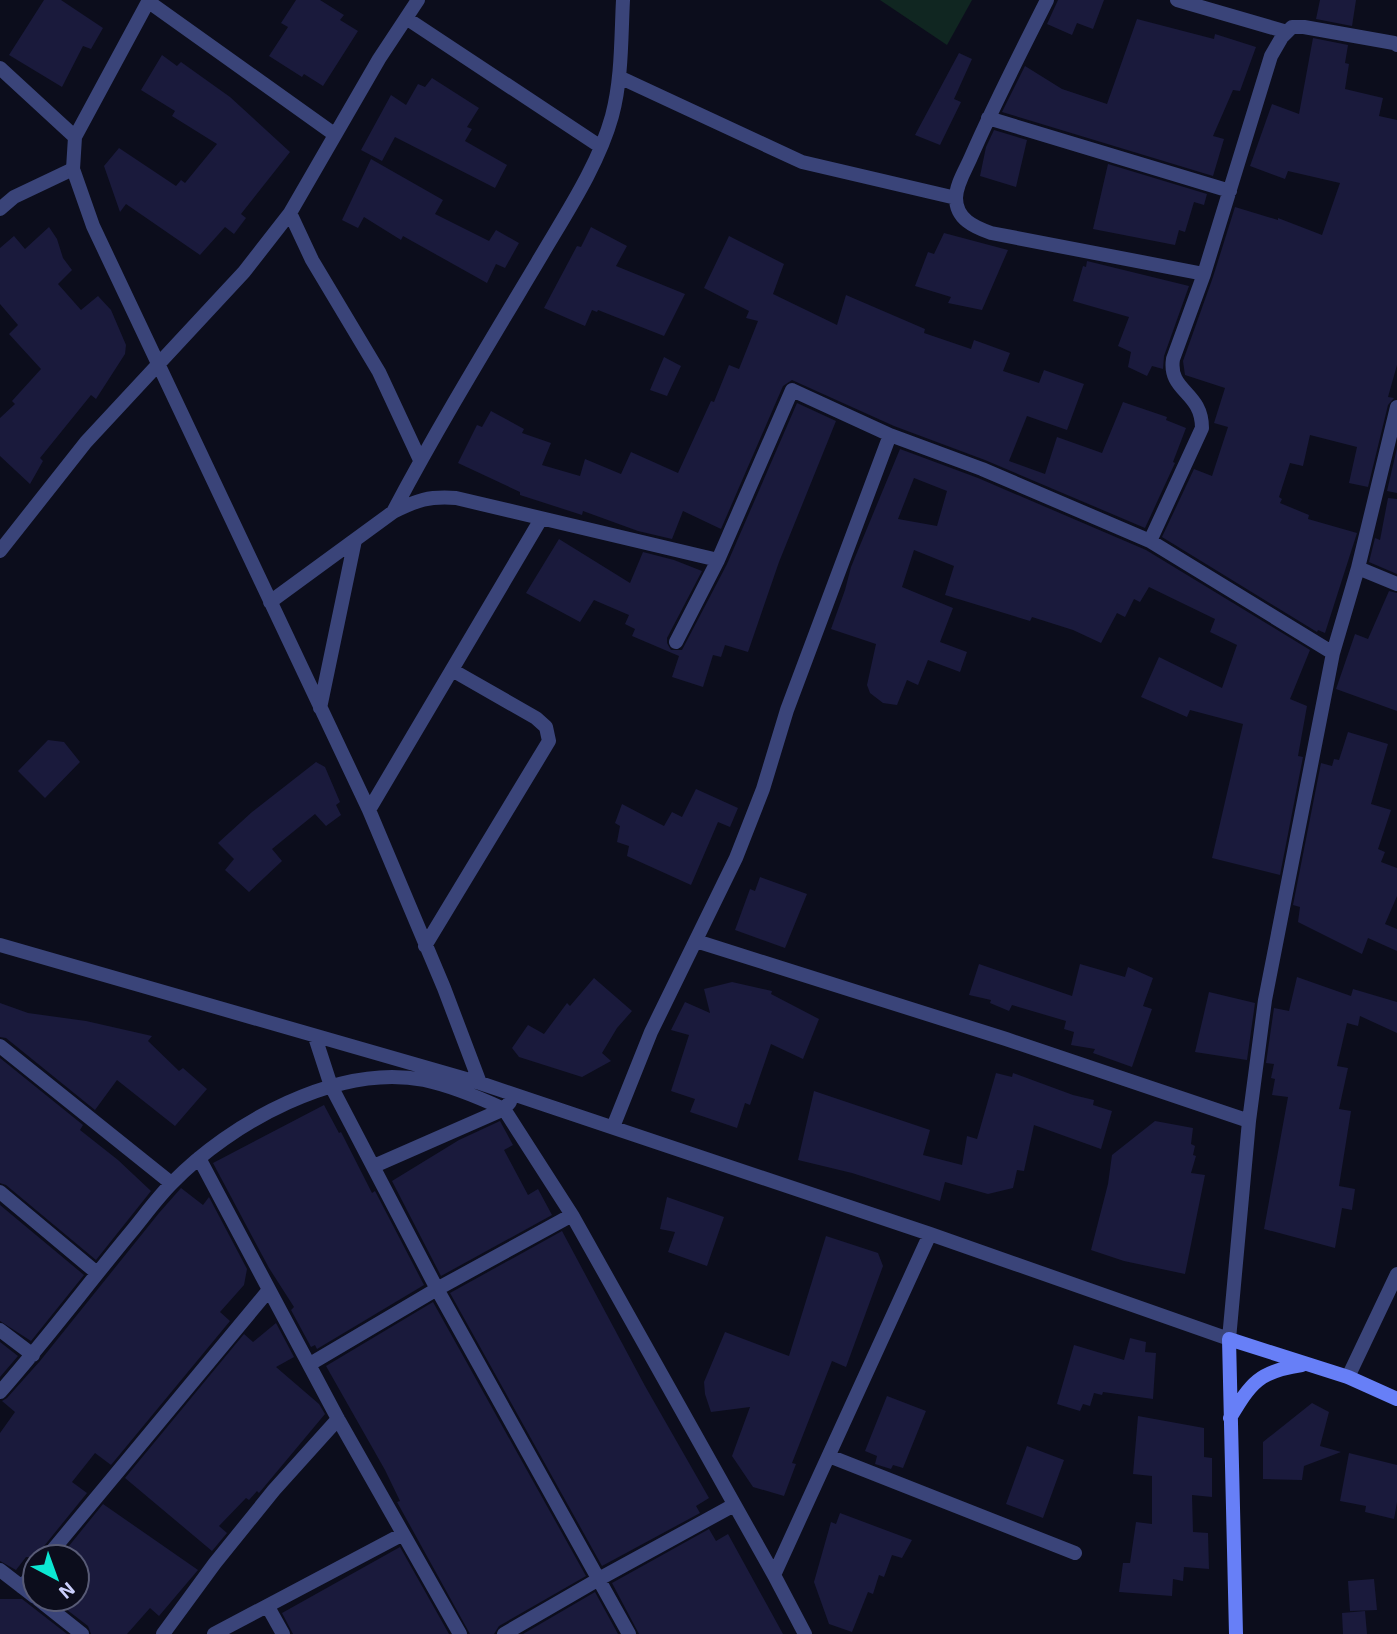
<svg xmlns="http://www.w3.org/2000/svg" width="1397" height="1634" font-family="'Exo 2',sans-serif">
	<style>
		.green { fill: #102621 }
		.building { fill: #1a1a3c; fill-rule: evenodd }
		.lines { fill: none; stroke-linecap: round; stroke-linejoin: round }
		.service { stroke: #3a4479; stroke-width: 14 }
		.minor { stroke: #3a4479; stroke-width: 14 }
		.secondary { stroke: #677ff7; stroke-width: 14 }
	</style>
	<rect width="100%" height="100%" fill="#0c0d1c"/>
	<path class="green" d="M880,0H972L947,45Z"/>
	<path class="building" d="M44,0H61L103,28L91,49L83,46L62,87L9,55Z
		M296,0H320L344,15L340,20L358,31L323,86L304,74L302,77L269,56L288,27L281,23Z
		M1058,0H1104L1093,29L1077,23L1072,35L1047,24Z
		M1320,0H1356L1352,26L1316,19Z
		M1137,19L1214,39L1215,34L1256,47L1240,91L1233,90L1213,136L1224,139L1213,176L1002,112L1025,66L1062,89L1107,104Z
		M1313,38L1348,45L1345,63L1349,64L1345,89L1383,98L1379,116L1397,120V365L1388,397L1394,398L1388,405L1368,487L1349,483L1357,447L1310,435L1303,466L1290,463L1279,497L1282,499L1280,503L1309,515L1308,519L1357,533L1325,633L1318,630L1317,632L1162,537L1194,469L1212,476L1228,427L1214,423L1225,388L1185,375L1183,361L1213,277L1235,207L1278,220V218L1322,235L1340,183L1288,171L1285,179L1250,166L1272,104L1299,114Z
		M959,53L972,59L954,99L961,102L940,145L915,135Z
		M162,55L177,66L181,62L230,97L290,152L241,214L246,218L234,234L225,227L200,255L126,204L120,212L104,166L119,148L176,186L181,180L185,183L217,144L172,116L175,111L141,90Z
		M432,78L479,108L467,127L472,129L465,141L507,165L495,188L395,137L382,161L361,150L391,95L406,105L418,84L425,87Z
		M994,130L1027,140L1016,187L980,176L986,147Z
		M371,159L443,200L435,214L489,241L496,230L519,243L505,268L496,264L487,283L403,236L401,240L364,217L358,228L342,220Z
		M1108,164L1207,194L1204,205L1194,202L1185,232L1179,230L1175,245L1093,229Z
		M49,227L57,239L63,258L72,270L58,284L81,310L98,296L111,310L126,345L125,354L96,399L91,395L40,458L43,461L30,484L0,456V418L15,404L12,401L41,369L9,334L18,325L0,304V248L14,236L25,249Z
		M591,227L627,246L616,266L685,294L664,336L598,310L597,312L592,310L585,326L544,308L577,246L581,247Z
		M944,233L1008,250L982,310L948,303L951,297L915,286L928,252L934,254Z
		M729,236L784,264L773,294L837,325L846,295L925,329L924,333L971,349L974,340L1010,353L1003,371L1039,383L1044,370L1084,384L1067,430L1027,416L1009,461L1045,474L1057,437L1102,453L1123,402L1167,417L1166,420L1186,428L1173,462L1175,463L1145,528L985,460L894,426L792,380L783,386L721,529L683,511L672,539L638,531L583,511L582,515L520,495V492L458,463L477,425L482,427L491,411L524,429L522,433L551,443L542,465L580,476L585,459L621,474L631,452L678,473L711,401L714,402L729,365L739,369L758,321L746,318L749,311L704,288Z
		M1087,261L1189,286L1164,356L1163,369L1152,366L1147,376L1128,367L1131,352L1118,346L1129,317L1073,301L1083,266L1086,267Z
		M664,357L681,366L667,396L650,390Z
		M797,403L836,421L779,562L748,652L725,645L721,657L713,655L703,687L672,677L679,656L632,636L635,629L625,624L629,615L594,600L580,622L526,593L559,539L630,583L643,552L674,560L702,571L667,638V643L671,650H682L727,564Z
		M1397,448V493L1387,491Z
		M900,449L978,478L1146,550L1310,650L1290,699L1307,706L1298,756L1303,757L1280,875L1212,858L1243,724L1190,710L1187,717L1141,697L1159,657L1222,688L1237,645L1210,632L1215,619L1149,587L1140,602L1134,599L1125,617L1117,613L1101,643L1073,630L1032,617L1030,621L945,595L954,566L914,550L902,587L953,608L940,642L967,652L960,672L928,660L918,685L907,680L897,705L883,703L870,693L867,685L876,644L831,629L845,590L851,567ZM914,478L947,491L937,526L898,519Z
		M1388,498L1397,499V574L1369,562L1375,538L1380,540Z
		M1389,591L1397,593V711L1336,689L1355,634L1368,639Z
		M1348,732L1388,744L1371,804L1391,810L1378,849L1385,852L1381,862L1397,868V896L1385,924L1397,929V951L1368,938L1362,954L1298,922L1300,907L1293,905L1321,763L1332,766L1334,759L1339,760Z
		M48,740L64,742L80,762L45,798L18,771Z
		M316,762L325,767L340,802L336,805L341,815L326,826L315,814L272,849L282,861L249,892L225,870L234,859L218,843L252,812Z
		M696,789L738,808L730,827L718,822L691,885L627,856L629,846L617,842L620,826L615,823L622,804L664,826L672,812L682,817Z
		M760,877L807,894L785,948L735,930L750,889L755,891Z
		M979,964L1072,996L1080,964L1125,977L1128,967L1153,978L1143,1006L1152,1009L1132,1067L1093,1053L1095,1049L1071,1045L1074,1032L1064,1029L1066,1021L1012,1005L1009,1011L990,1003L991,1000L969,995Z
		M1297,977L1351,996L1353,989L1397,1002V1033L1360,1016L1358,1026L1347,1023L1337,1066L1348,1068L1339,1109L1351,1111L1339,1186L1355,1189L1352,1210L1342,1208L1335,1248L1264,1229L1288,1097L1272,1095L1275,1079L1271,1078L1274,1064L1266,1063L1274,1008L1289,1011Z
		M594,978L632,1011L617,1028L602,1053L611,1061L582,1077L519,1057L512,1048L528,1025L544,1034L567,1003L570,1006Z
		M732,982L772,991L771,994L819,1019L803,1059L771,1044L750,1105L745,1103L737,1128L690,1112L695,1099L671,1091L689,1035L671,1030L685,1002L710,1013L704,989Z
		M1209,992L1255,1003L1247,1060L1195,1052Z
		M0,1003L28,1013L86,1021L152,1036L148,1041L179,1071L183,1068L207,1089L175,1126L117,1080L95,1110L6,1038L0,1037Z
		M0,1058L83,1125L80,1130L118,1160L151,1191L96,1260L6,1185L0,1183Z
		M996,1073L1012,1077L1013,1073L1073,1095L1094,1100L1093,1105L1112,1111L1101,1149L1034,1125L1024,1171L1017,1170L1013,1188L988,1194L945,1182L940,1201L852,1173L798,1160L814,1091L930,1130L923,1155L962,1165L967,1136L977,1139Z
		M324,1105L339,1133L341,1132L372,1193L375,1191L424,1285L317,1349L315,1345L311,1347L291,1310L294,1307L269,1268L213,1163Z
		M500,1121L513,1145L504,1150L528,1195L538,1189L552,1215L441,1276L392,1181L459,1140Z
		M1155,1121L1193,1128L1191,1144L1195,1146L1193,1155L1196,1156L1191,1173L1205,1175L1185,1274L1124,1261L1091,1250L1108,1184L1112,1155Z
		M181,1188L203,1205L209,1197L247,1269L244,1285L220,1312L230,1321L111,1465L95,1453L72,1482L87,1493L40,1551L38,1557H26L16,1570L0,1561V1433L15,1412L2,1401L7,1398L40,1361L159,1213Z
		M667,1197L724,1217L707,1266L668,1252L675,1232L660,1229Z
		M0,1205L84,1275L31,1341L0,1321Z
		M562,1231L645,1386L709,1498L696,1506L700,1513L602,1566L450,1293Z
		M826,1236L878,1253L883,1266L846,1367L832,1361L792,1463L796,1464L784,1496L753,1487L732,1456L750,1407L711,1412L705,1394L704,1382L725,1332L789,1356Z
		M433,1302L586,1576L499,1626L494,1634H470L397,1502L400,1501L385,1470L326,1366Z
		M276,1323L294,1357L276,1367L319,1404L325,1414L259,1493L257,1491L249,1500L246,1498L219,1526L227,1533L212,1551L125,1478L244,1334L253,1342Z
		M1130,1338L1146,1342L1145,1352L1156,1353L1153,1399L1103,1392L1102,1395L1094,1393L1090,1406L1083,1404L1080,1411L1057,1404L1074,1345L1124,1360Z
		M0,1342L18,1356L0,1377Z
		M887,1396L926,1411L903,1468L893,1465L891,1469L875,1464L877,1456L865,1451Z
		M1312,1403L1329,1412L1320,1446L1341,1452L1304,1466L1302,1480L1263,1479V1442Z
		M1138,1416L1204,1428V1457L1212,1458V1497L1192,1495L1193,1532L1208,1533L1209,1569L1184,1567L1183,1581L1173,1579L1172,1596L1119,1592L1123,1563H1130L1136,1522L1152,1524V1476L1133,1474Z
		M1027,1446L1064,1460L1043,1518L1006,1504Z
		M1349,1453L1397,1465V1502L1394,1519L1365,1512L1366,1506L1340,1501Z
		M103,1504L198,1570L159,1616L150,1608L127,1634H91L88,1626L53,1599H77V1557H60Z
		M840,1513L912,1540L902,1558L892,1555L884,1577L879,1575L873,1594L868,1592L852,1632L829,1624L814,1582L831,1522L836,1524Z
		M709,1529L716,1541L728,1534L783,1634H639L612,1583Z
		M400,1547L449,1634H293L282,1613Z
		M1374,1579L1377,1610L1350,1611L1348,1581Z
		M595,1592L618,1634H523Z
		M0,1599H22L67,1634H0Z
		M1365,1611L1367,1634H1343L1342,1613Z"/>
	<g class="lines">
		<path class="service" d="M0,209L14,197L73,169"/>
		<path class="minor" d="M149,0L75,137L73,169L93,226L369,810L444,988L480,1083
			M1047,0C1021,52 994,104 971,157C966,169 956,184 956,198C956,219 974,227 991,233L1204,274
			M1177,0L1287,32
			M149,2L334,134
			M406,18L601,147
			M0,68L75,137
			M619,77L802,162L956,198
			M988,118L1230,191
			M290,213L312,260L379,372L420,460
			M393,512C438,427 488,345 537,263C563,218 598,167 612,116C622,79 621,38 623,0
			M1150,541L1202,428C1202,391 1168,392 1173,359L1204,274L1271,56L1282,37L1292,27H1304L1394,43L1397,45
			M0,551L86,442L244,272L290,213L379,59L418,0
			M1358,568L1397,584
			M270,602L393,512C417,500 429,496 456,498L718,560
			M676,642L718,560L792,390L890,435L982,469L1150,541L1333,653
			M320,708L355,540
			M369,810L541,519
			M696,941L1006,1039L1249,1121
			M0,945L480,1083L930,1234L1229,1339L1249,1121L1265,1000L1333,653L1358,568L1397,407
			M425,946L549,741L546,727L536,718L452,670
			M315,1037L331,1086L437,1289L629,1634
			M0,1046L171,1183
			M510,1102L504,1109L572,1215L774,1575L805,1634
			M613,1127L651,1032L736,858L763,789L787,710L890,435
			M199,1158L338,1419L460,1634
			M374,1166L504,1109
			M0,1192L97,1273
			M0,1330L33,1355
			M310,1364L437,1289L572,1215
			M1348,1377L1397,1274
			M0,1392C46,1340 87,1285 131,1232C145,1215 157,1198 172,1183C230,1123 338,1063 424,1080C452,1086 478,1097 504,1109
			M829,1456L1075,1553
			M47,1557L268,1291
			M0,1570L35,1597
			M774,1575L930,1234
			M22,1587L35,1571
			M38,1599L82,1634
			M268,1607L283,1634
			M163,1634L215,1563L274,1490L338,1419
			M214,1634L403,1534
			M504,1634L599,1579L734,1505"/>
		<path class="secondary" d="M1230,1418C1251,1383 1259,1371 1302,1365
			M1236,1634L1229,1339L1348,1377L1397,1399"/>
	</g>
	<g transform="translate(56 1578) rotate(139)"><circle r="33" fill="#0c0d1c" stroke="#585b76" stroke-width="2"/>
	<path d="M0-5L12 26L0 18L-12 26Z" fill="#0ce7d2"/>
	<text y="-10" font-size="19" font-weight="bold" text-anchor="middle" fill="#cbcffc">N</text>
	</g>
</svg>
